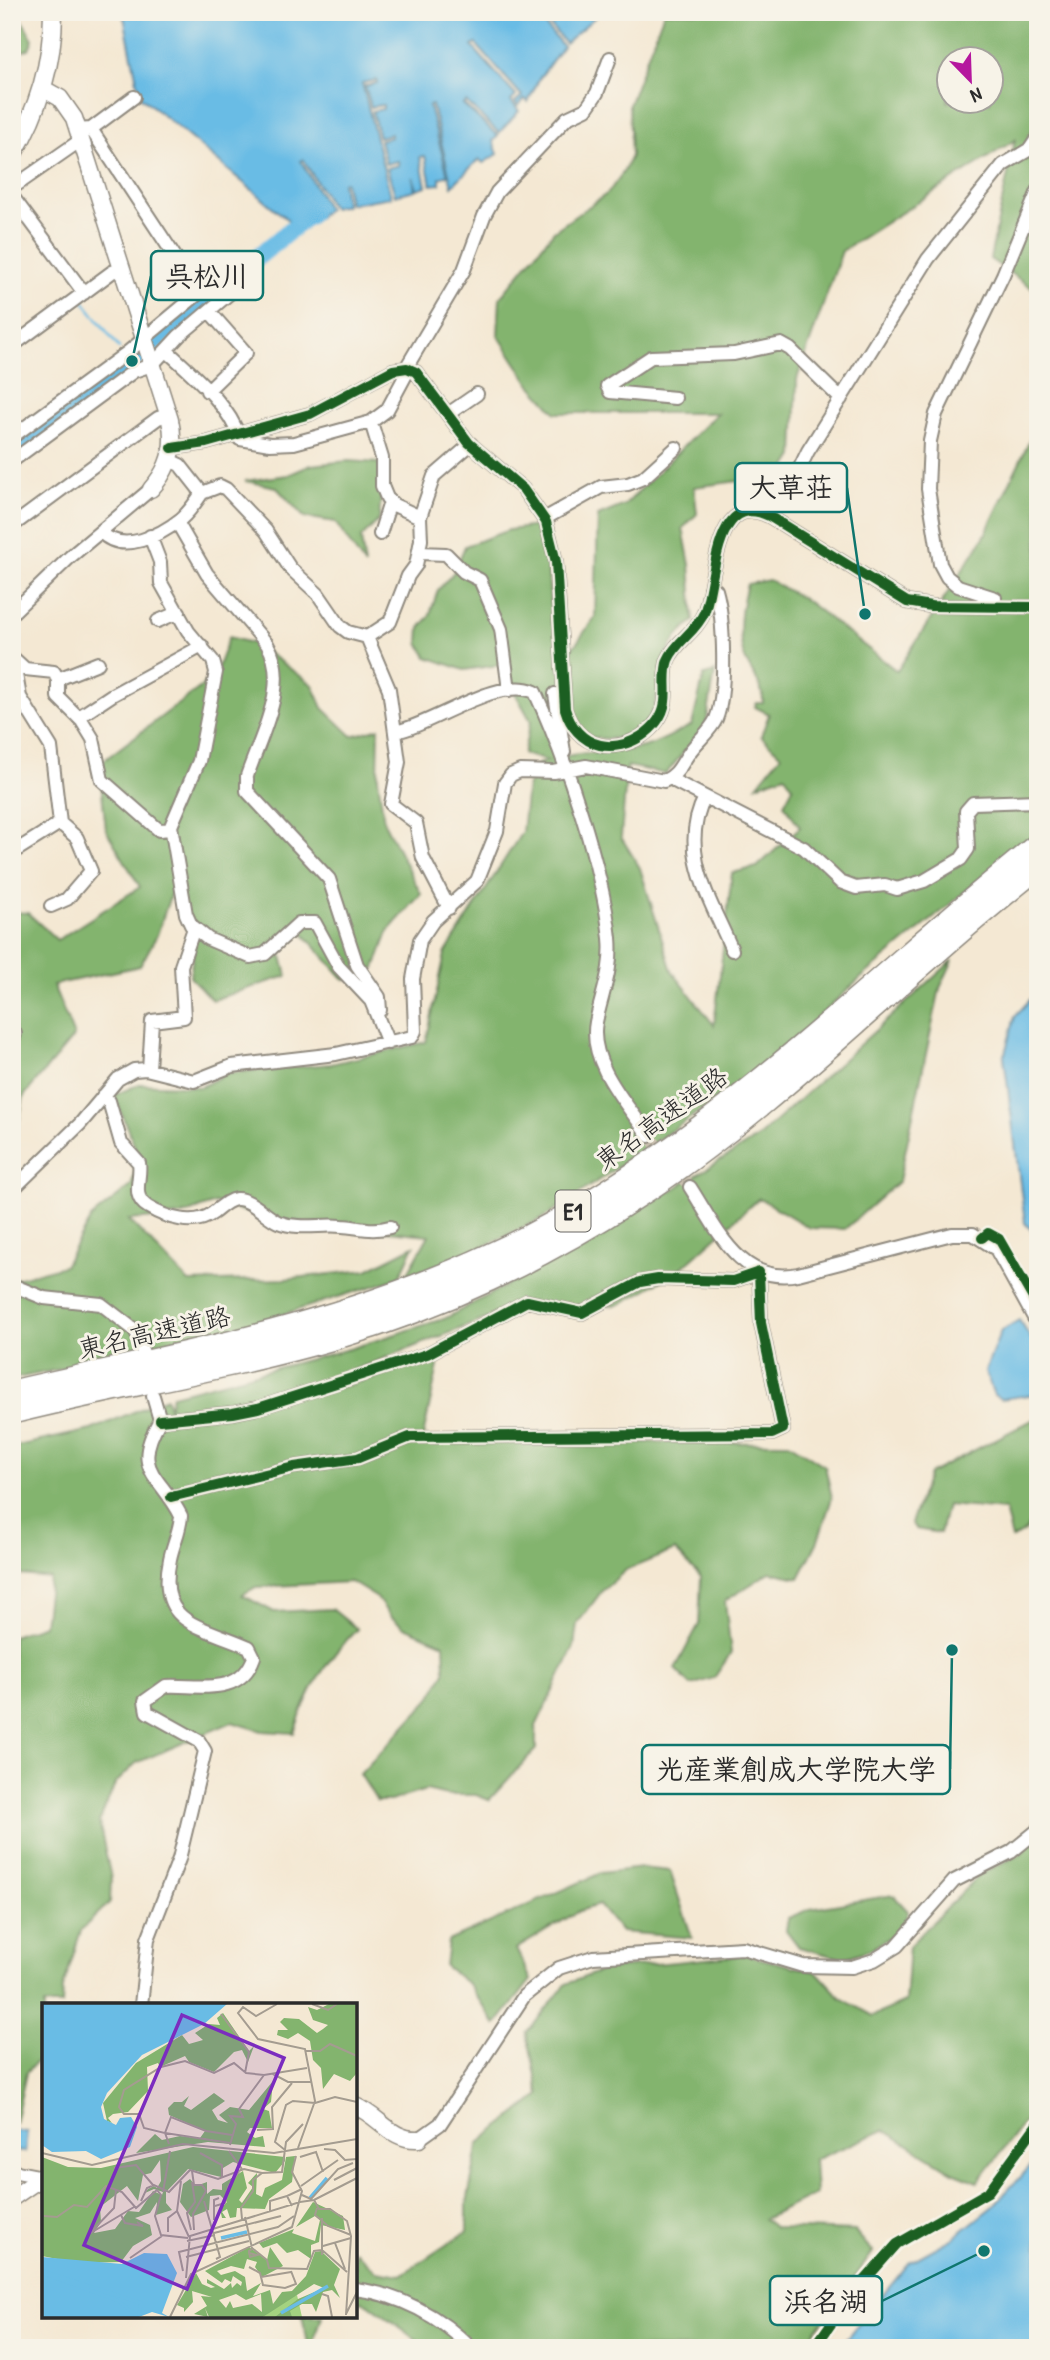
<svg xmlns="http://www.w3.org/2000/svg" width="1050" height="2360" font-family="'Patrick Hand','Klee One',sans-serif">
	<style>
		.forest { fill: #83b46e; stroke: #57704c; stroke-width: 2; fill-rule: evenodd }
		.water { fill: #69bce5; stroke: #4a7488; stroke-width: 2 }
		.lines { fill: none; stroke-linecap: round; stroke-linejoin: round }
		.stream { stroke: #69bce5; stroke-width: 2.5 }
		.river { stroke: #69bce5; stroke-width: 18 }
		.minor-tunnel { stroke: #ccc2b1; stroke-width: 12; stroke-dasharray: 12 6; stroke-linecap: butt }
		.minor-casing { stroke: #908a7f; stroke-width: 16 }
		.tertiary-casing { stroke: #908a7f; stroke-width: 19 }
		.secondary-casing { stroke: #908a7f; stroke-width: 21 }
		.motorway-casing { stroke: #908a7f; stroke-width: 26 }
		.minor { stroke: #fff; stroke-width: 12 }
		.tertiary { stroke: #fff; stroke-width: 16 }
		.secondary { stroke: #fff; stroke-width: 18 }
		.motorway { stroke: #fff; stroke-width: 23 }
		.cycleway-casing { stroke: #f7f3e8; stroke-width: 15 }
		.cycleway { stroke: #1b5e20; stroke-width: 10 }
		.labels { text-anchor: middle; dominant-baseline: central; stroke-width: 6; stroke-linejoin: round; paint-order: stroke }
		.shield { fill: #f7f3e8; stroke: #686764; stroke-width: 2 }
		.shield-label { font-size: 24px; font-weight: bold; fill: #2b2b2b }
		.street-label { font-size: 26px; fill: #2b2b2b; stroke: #f7f3e8 }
		.inset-river { fill: none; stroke: #69bce5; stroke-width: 3.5 }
		.inset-road { fill: none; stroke: #a49c90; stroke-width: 2 }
		.view { fill: #7b2cbf; fill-opacity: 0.15; stroke: #7b2cbf; stroke-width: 3.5 }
		.inset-edge { fill: none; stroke: #2b2b2b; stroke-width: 3.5 }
		.leader { fill: none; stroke: #0f766e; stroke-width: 2.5 }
		.callout-dot { fill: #0f766e; stroke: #f7f3e8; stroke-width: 2.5 }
		.callout { fill: #f7f3e8; stroke: #0f766e; stroke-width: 2.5 }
		.callout-label { font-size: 28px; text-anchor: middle; font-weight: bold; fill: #2b2b2b }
	</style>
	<rect width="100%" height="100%" fill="#f7f3e8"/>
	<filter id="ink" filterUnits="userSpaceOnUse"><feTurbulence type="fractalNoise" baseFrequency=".0143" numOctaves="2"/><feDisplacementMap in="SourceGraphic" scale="14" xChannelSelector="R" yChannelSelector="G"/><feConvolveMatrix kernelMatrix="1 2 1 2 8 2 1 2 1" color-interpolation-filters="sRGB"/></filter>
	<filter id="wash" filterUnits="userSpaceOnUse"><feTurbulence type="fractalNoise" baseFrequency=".00686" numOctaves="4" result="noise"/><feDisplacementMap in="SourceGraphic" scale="28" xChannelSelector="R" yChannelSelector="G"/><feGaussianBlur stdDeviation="1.57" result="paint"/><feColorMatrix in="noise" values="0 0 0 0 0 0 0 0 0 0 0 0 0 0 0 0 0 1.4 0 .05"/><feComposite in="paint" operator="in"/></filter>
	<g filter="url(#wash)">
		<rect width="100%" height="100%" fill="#f4e8d3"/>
		<path class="forest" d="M12,12H17L33,39L29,49L12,54Z
			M664,12H1038V292L990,259L1015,140L842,251L797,379L794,456L777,482L760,478L694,487L697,514L683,528L690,565L694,621C630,665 691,752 588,737L565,711L559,758C588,749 618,755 647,746C662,741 678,732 692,725L704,675L715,672L706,725L666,774L627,766L621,837L640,868L672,971L714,1025L732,873L757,867L800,827L784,804L793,787L785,775L757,785L781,755L761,736L769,714L755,707L756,703H763C764,684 750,673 744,656C737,634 741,606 747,584L769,580L808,602L897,671L984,537L1038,423V832L862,977L769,1062L690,1118L543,1218L472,1252L406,1276L429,1235L270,1219L215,1203L180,1216L129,1220L189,1282L285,1279L367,1270L414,1246L399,1278L198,1341L12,1379V1280L64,1266L91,1218L131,1186L139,1157L114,1095L140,1084L201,1087L227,1073L331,1064L426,1042L445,954L522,832L527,787L538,764L548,761L523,754L531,721L499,665L464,670L427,657L419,643L420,628L429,617L438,590L454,572L465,546L509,530L536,526L547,557L552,624L573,648L595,617L598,516L625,505L717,413H556L530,384L498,335L500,298L554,231L608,193L624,171L631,156L629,105ZM948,60H990V102H948Z
			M348,461L379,463L383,469L379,520L361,538L365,566L335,522L304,517L276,487L245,481L288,475L311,465Z
			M229,637L255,644L313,685L323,708L352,736L379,728L378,778L384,822L421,894L389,930L375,968L345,980L297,927L281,952L287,976L212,1000L190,977L196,934L172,890L157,935L140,966L53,985L74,1036L24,1096L12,1155V912L28,913L57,940L140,887L106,830L99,764L214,677Z
			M953,960L940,988L899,1181L845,1229L810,1228L759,1198L677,1272L618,1305L514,1308L289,1395C343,1390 391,1374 441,1352L422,1441L789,1443L825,1466L832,1498L817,1543L799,1578L770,1572L725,1601L731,1653L714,1678L691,1685L675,1669L699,1624L701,1577L675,1550L626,1570L602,1591L577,1624L574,1647L536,1726V1749L489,1800L476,1795H447L426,1790L390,1801H377L360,1774L429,1700L445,1672L444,1644L404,1627L390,1616L377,1598L351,1582L256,1587L242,1595L274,1612L332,1609L357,1629C325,1661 308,1690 294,1733L262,1731L232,1722L136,1763L115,1784L99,1822L111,1878L110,1902L81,1930L63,1988L62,2005H44V2053L26,2073L15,2123L12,2122V1636L44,1625L50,1578L12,1574V1447L91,1430L166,1398L169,1408L172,1395L349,1349L446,1318L590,1240L757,1138Z
			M1038,1417V1508L1026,1530L1012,1539L1005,1510L947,1505L940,1533L916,1529L911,1523L929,1474Z
			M1038,1837V2104L978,2182L953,2172L884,2130L814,2160L816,2194L764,2219L775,2228L855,2231L873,2252L803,2348H428L368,2303L355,2300V2251L376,2271L401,2275L467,2231V2203L479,2143L540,2095L527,2033L566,1984L606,1969L745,1955L817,1972L841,1998L873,2016L905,2002L909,1946L981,1873L1019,1855Z
			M641,1868L670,1871L692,1938L621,1932L599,1905L579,1911L516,1949L531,1980L496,2025L469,1985L445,1966L448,1941L601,1873Z
			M893,1895L908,1911L902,1929L871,1949L843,1959L799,1947L786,1930L788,1918L810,1909Z
			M302,2316H322L312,2348H309Z"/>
		<path class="water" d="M123,12H534L563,46L539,79L528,102L525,99L518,106L515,102L522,96L476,44L472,46L516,96L511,101L519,111L499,133L466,102L463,104L498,136L493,141L498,154L483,163L479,159L452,186L432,105L429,106L448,175L440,178V184L431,185L425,156L420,157L426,186L417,189L413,177L415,190L395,195L387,168L399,165L398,161L386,164L380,140L391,137V134L379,137L372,111L383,109V105L371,107L365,86L377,83V80L362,83L391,197L349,204L345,182L342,183L346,205L332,208L303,159L301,161L328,209L301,231L140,96Z
			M539,12H601L565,43Z
			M1038,991V1237L1025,1223L1004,1057L1015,1016Z
			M1019,1320L1038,1349V1394L1001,1399L994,1395L985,1371L1001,1331Z
			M12,2130L27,2132L25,2152L12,2151Z
			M1038,2158V2348H839L910,2262L952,2239L993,2206Z"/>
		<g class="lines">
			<path class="stream" d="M83,300L119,348"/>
			<path class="river" d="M12,449L132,361L311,213L309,210"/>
		</g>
	</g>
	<g filter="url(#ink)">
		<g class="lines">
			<path class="minor-tunnel" d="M649,1136L690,1187"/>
			<defs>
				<path id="minor" d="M91,129L134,97
					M12,188L81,140
					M12,196L84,293
					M12,346L112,272L122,269
					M166,350C192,374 229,404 240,439L270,444L294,443L371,422L387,410L409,369
					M406,368L464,270L484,216L497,192L567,118L586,109L597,93L610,58
					M207,391L246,353L209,311
					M675,398L610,392L607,386L651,357L734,354L781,344L790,349L841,399
					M448,414L477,394
					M12,437L128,352L199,293L91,129L77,130
					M172,448L206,443L310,414L393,370L407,368L416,372L469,443L523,489L546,522L556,562L565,709C570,726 582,741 600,745C627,751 661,730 665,702C667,688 663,674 668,660C676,641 696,632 704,613C716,585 713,489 769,516L907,602L931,606L1038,607
					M169,460L180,465L202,493L220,486L226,489L266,531L290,568L318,594L340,626L348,632L367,637L390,622L408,576L416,565L421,540L420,517L394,505L387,498L382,486V458L371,422
					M12,461L134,371L152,365L179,336L249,277
					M760,512L761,506C793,491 793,481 808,451L928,259L1003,165L1030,149L1038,137
					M420,517L434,476L471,444
					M544,519L601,487L628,484L643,478L676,448
					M177,522L207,574L267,644C291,683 260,737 247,776V791L329,879L357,965L379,997L380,1010L376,1011
					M12,526L158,418L168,415
					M101,532C122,555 161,535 181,519C189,512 196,502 202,493
					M380,534L390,502
					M150,536L160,562L161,583L188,631L213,661L216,672L199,761L171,826L186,914L191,925L208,939L250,957L265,954L299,923H315L339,967L371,1001L388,1043
					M419,553L446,554L464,572L480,580L501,629L509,690
					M995,606V598L958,586L947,577L940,564L928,489L930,441L936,414L1003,275L1038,191
					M12,613L70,557L151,489
					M158,621L179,612
					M367,637L389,689L399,762L391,804L416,823L423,858L449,908
					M12,657L25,669L54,672L58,680V697L82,721L93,739L102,780L159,830L171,829
					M18,665L15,669L20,697L51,747L60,823
					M58,679L98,663
					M555,694L564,752
					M79,717L112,695L202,646
					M395,732C433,725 498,675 535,692C566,759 602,866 610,938C613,969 602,993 596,1022C588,1063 628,1105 649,1136
					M672,777L676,782L804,848L840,882L856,888L885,885L897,889L924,881L961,859L968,849L966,811L973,803L1038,801
					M705,797C677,851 711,900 732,950
					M12,853L60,823
					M51,906L67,899L91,871L77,838L60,823
					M12,1027L15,1034L12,1045
					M149,1069L152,1021L184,1017L181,966L194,928
					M103,1096L109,1101L121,1143L139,1163C142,1178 130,1196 148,1207C166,1218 195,1227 213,1213C220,1208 227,1200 236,1199C250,1198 265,1216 278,1222C299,1230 320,1224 342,1226C359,1227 372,1232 390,1227
					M690,1187C716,1227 740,1286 798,1274L952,1234H973L996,1249L1038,1325
					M12,1190L80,1124L118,1079L134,1070L146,1069L194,1081L232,1066L336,1054L412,1037L415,1031L413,979L420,940L433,921L477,881L497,831L505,783L511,775L520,771L554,772L586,766L664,781C678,775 681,764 689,753C697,741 710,732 716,719C727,692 724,617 716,590L710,588
					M12,1285L44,1298L101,1304L136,1331L143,1353
					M160,1420L233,1413L258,1408L427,1354L527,1301L582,1313L640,1282L658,1279L733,1281L759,1272L761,1323L783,1429L772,1434L410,1437L358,1458L294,1467L171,1497
					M141,2005L148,1939L179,1859L205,1751L199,1741L147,1712L145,1701L166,1686C196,1684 240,1698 254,1657L249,1647C201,1625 156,1626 170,1559C173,1544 180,1531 181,1516C160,1474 130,1471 160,1420L153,1396
					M419,2139L440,2124L524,1996L559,1968L593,1957L743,1948L803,1966L852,1967L874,1960L897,1946L954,1881L1011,1852L1038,1830
					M12,2171L43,2177
					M355,2289C399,2294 441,2317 471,2348"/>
				<path id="tertiary" d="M42,88L60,98L74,118L170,420C176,446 169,469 151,489
					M355,2106C380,2116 391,2141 419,2139
					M12,2198L44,2176"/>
				<path id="secondary" d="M12,155C38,111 53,63 53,12"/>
				<path id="motorway" d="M12,1392C180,1354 340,1326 497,1252C704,1155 862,986 1038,845
					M12,1412C120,1385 230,1368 337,1337C440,1307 543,1258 633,1199C780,1104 900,975 1038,867"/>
			</defs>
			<use href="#minor" class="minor-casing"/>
			<use href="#tertiary" class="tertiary-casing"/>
			<use href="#secondary" class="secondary-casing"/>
			<use href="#motorway" class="motorway-casing"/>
			<use href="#minor" class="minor"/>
			<use href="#tertiary" class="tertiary"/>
			<use href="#secondary" class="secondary"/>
			<use href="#motorway" class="motorway"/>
			<defs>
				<path id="cycleway" d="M172,448L206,443L310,414L393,370L407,368L416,372L469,443L523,489L546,522L556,562L565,709C570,726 582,741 600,745C627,751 661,730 665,702C667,688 663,674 668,660C676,641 696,632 704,613C716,585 713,489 769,516L907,602L931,606L1038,607
					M982,1238L988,1233L999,1239L1038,1307
					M160,1420L233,1413L258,1408L427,1354L527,1301L582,1313L640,1282L658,1279L733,1281L759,1272L761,1323L783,1429L772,1434L410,1437L358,1458L294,1467L171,1497
					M814,2348L850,2297L897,2244L988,2192L1038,2123"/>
			</defs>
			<use href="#cycleway" class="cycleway-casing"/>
			<use href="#cycleway" class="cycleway"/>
		</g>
	</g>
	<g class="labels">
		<rect class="shield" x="555.5" y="1190.5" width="35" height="41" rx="5"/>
		<g class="shield-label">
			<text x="573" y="1211">E1</text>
		</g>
		<g class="street-label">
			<text transform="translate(661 1118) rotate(-36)">東名高速道路</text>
			<text transform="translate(154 1332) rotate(-13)">東名高速道路</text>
		</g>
	</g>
	<g transform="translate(42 2003)">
		<rect width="315" height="315" fill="#f4e8d3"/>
		<path d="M255,292L260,314H221L246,295Z" fill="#a4d280"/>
		<path d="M287,1H315L314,88V71L308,78L292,71L281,86L279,65L271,57L268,38L256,30L246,36L235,32L236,27H246L238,19L242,15L257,16L275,30L281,26L286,22L271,17L266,4L275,7ZM181,10L207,48L212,43L206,59L200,47L192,49L172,69L147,59L143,53L118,64L116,60L105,64L106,88L86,109L71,111L66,115L70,120L65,118L61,100L94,60L140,32L147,41L161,37L153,30L167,21L178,22L175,15ZM231,78L229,99L221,106L227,108L230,125H208L205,129L213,135L221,133L223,144L166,139L94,150L113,131L120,137L138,133L171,137L158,135L163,128L127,112L126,105L132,99H140L147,93L142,103L149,107L172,90L183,98L170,107L176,117L186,120L177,112L188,104L207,107ZM151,144L243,154V158L233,170L191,159L181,165L179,174L146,166L124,189V200L130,207L114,212L115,199L108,210L93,215L108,222L110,232L91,243L79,259L35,260L0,253V154L26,164L59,165ZM118,157L119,178L115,185L112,183L106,186L103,190L112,186L121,189L120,192L111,188L97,209L86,208L73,226L52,230L59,219L58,204L85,183L96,198L101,172L109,170ZM253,153L250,179L227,196L223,206L195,205L194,214L188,215L185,206L180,209L184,215H180L178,206L185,199L178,192L168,193L167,207L149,214L138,199L141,181L148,176L154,183L165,179V191L171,186L180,187V181L201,168L205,185L197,197L200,200L211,184L206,180L215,170L214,191L220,194L223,185L240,177L244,154ZM271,199L301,213L303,227L279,222L277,239L269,242V256L256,247L245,250L235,240L221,245L217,240L252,226L250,230L273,238L278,217L273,213L254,224ZM207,244L225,257L228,244L241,263L220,274L213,264L215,259L205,256L202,266L189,263L175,268L179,272L193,268L203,274L205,288L219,280L211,293L228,287L231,301L240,289L250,288L264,273L273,249L279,248L298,266L292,282L298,295L290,287L281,289L274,309L270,301H260L248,308L250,314H233L256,296L282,285L272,281L221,314H167L163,305L166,314L152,311L165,303L159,293L170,294L150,288L151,299L142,309V305L135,302L154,270L160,281L169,285L173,284L165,280V276L182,286L189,280L190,285L195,280L199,283L200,279L191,273L189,279L183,276L180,280L163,268ZM194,291L204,297L219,291L220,309L210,301L191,305L188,298L184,305L177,297Z" fill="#83b46e" fill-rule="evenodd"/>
		<path d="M0,1H185L162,21L100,52L65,90L59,104L62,116L74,122L78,115L89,114L95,124L88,144L59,156L44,148L10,149L0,142ZM102,250L125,251L135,270L120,310L127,314L110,309L97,314H0V254L80,261Z" fill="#69bce5"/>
		<path class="inset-river" d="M268,195L285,175M179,235L205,229M0,268L99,300L97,312M0,270L75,297L95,313M239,310L286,283"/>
		<path class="inset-road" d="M235,1L214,13L201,4L196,10L216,36L263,46L273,98L256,145M270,1L286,7L295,1M179,11L207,49L203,70M263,48H278L288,41L315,53M231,71L246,79H269M273,100L293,94L315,99M215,127L231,126L230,104L250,80M188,140L123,130L129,114L164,128L190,132M127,141L123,130L102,125L97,111H82L77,104L82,87L119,64L143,58L172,70L192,60L204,70L222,72L265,65M188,142L194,121L188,113L201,114L197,106L222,72M282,146L293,147L303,157L315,156M243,147L233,139L244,102L251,98L273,100M187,148L200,166M0,150L50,162L141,141L232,150L315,136M158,150L180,162V174M258,154L274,149L281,169M72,165L94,162L111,182M150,168L152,182H160L164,188L151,211L152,227M292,177L315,165M139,178L135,208L147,234M259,183L296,157M74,187L72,205L47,231L92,204M121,189L128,148M260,192L269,196L296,166L311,160M272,197L277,206H288L305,218L309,233L304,312M99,198L105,185L112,182L127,189L148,167L176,176L202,166L220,170M162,198L178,254L174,256M258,199L272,197L315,175M173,203L183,200L186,184L199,166M250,203L245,193L260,186M275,205L273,212L286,223L309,232M228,209V198L245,193M79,212L83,220L101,223L95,219M2,213L15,214L32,202L45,204L64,183L80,189L94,205L115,187L119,192L113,213L119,232L146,235M203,214L210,245L225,257L227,265L265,266L272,248L280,247M280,215V252M200,216L199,205L211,188V177L220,170L240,169L244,139L261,121M172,217V197L177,195M149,227L145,210L153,199L150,179M126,229V215L135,208M172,230L239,213M145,238L173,232M293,240L303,266M281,243L309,235M280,247L305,269M207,250L215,252L208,254L207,250V248L210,246M144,254L207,238M88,255L120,233M207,264L218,270L221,282L243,285L254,281L249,268M141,268L137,249L236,224L252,213M219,274L249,269M144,275L148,233L258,199M280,291L286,293L290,314M304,311L315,289M128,314L149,271L250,224L260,188L250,169L254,153"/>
		<path class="view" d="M140,12L242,55L145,286L42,242Z"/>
		<rect width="315" height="315" class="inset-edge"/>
	</g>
	<path class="leader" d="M132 361L151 276M865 614L847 488M952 1650L950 1769M984 2251L882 2301"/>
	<g class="callout-dot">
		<circle cx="132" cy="361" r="7"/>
		<circle cx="865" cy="614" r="7"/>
		<circle cx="952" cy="1650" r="7"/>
		<circle cx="984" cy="2251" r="7"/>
	</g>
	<g class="callout">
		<rect x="151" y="251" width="112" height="49" rx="7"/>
		<rect x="735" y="463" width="112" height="49" rx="7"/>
		<rect x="642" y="1745" width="308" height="49" rx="7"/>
		<rect x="770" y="2276" width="112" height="49" rx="7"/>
	</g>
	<g class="callout-label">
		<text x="207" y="286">呉松川</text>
		<text x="791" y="497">大草荘</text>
		<text x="796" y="1779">光産業創成大学院大学</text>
		<text x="826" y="2311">浜名湖</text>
	</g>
	<rect width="1050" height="2360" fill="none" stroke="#f7f3e8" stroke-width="42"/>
	<g transform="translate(970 80) rotate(157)"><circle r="33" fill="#f7f3e8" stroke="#a5a39c" stroke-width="2"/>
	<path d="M0-5L12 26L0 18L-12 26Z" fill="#b5179e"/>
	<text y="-10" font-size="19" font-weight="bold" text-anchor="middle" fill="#2b2b2b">N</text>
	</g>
</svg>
